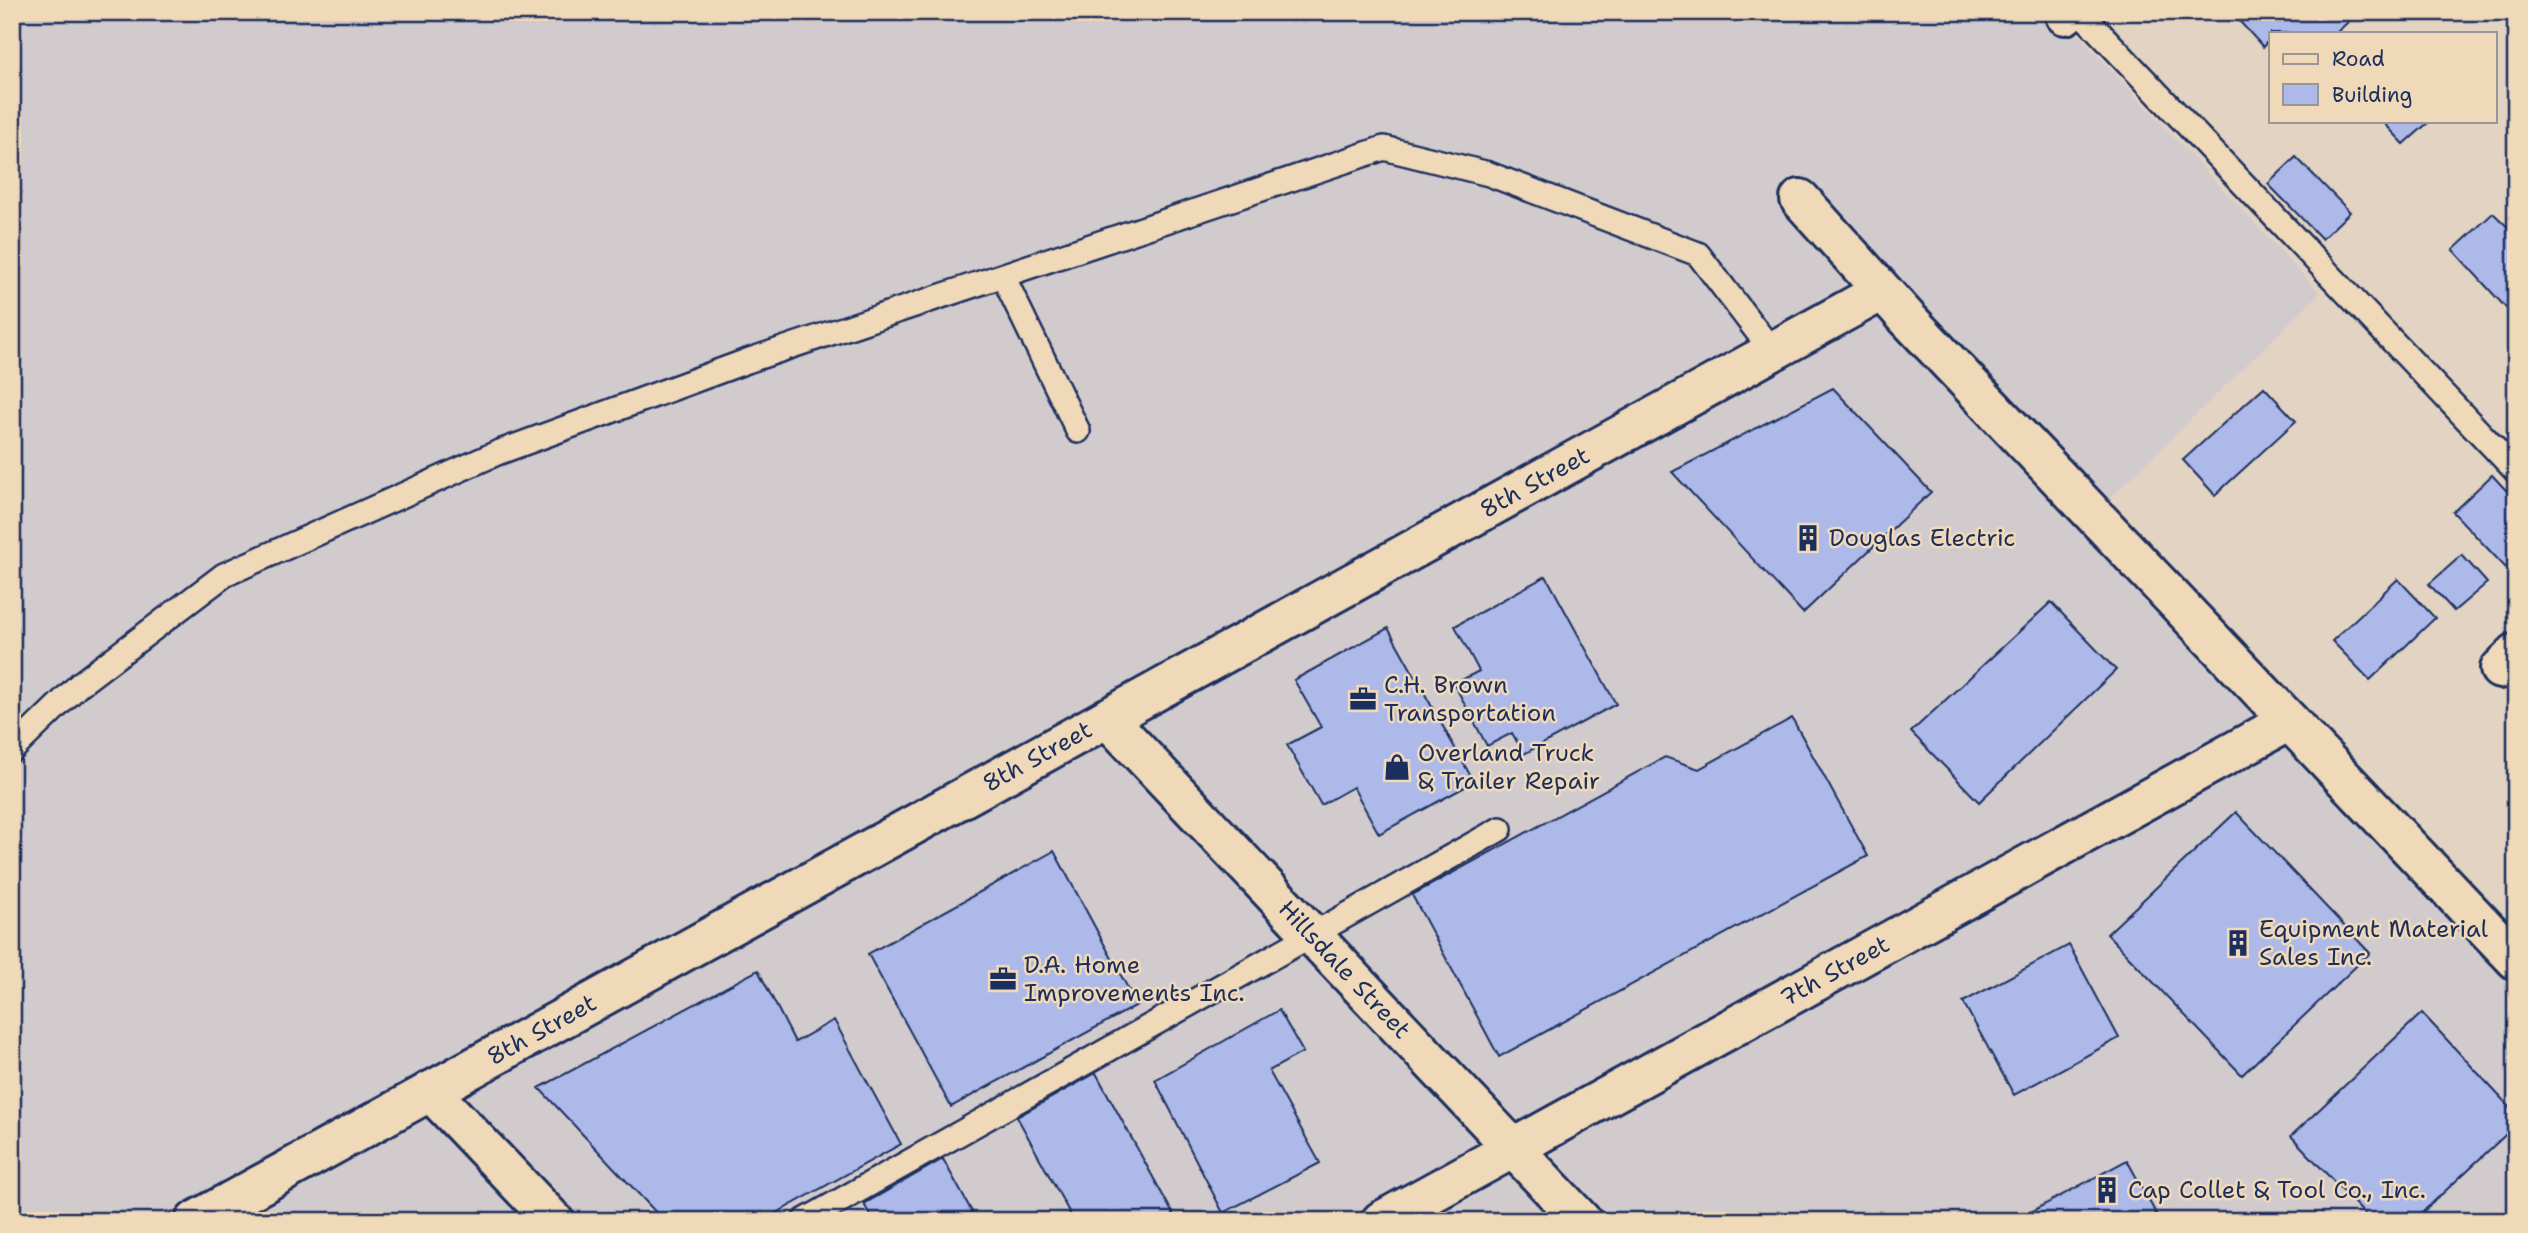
<svg xmlns="http://www.w3.org/2000/svg" width="2528" height="1233" font-family="'Shantell Sans',sans-serif">
	<style>
		.built { fill: #d2cbce }
		.building { fill: #acb9e9; stroke: #1b2f5e; stroke-width: 2 }
		.lines { fill: none; stroke-linecap: round; stroke-linejoin: round }
		.service-casing { stroke: #1b2f5e; stroke-width: 28 }
		.minor-casing { stroke: #1b2f5e; stroke-width: 44 }
		.service { stroke: #f0d9b8; stroke-width: 23 }
		.minor { stroke: #f0d9b8; stroke-width: 38 }
		.labels { text-anchor: middle; dominant-baseline: central; stroke-width: 5; stroke-linejoin: round; paint-order: stroke }
		.street-label { font-size: 24px; fill: #1b2f5e; stroke: #f0d9b8 }
		.poi-label { font-size: 24px; fill: #1b2f5e; stroke: #f0d9b8; text-anchor: start }
	</style>
	<rect width="100%" height="100%" fill="#e2d3c2"/>
	<filter id="ink" filterUnits="userSpaceOnUse"><feTurbulence type="fractalNoise" baseFrequency=".0143" numOctaves="2"/><feDisplacementMap in="SourceGraphic" scale="14" xChannelSelector="R" yChannelSelector="G"/><feConvolveMatrix kernelMatrix="1 2 1 2 8 2 1 2 1" color-interpolation-filters="sRGB"/></filter>
	<g filter="url(#ink)">
		<path class="built" d="M12,12H2057L2320,293L2094,514L2516,960V1221H12Z"/>
		<path class="building" d="M2231,12H2359L2336,33H2271V48L2266,43L2263,47Z
			M2382,121H2430L2404,144Z
			M2296,157L2350,212L2322,239L2268,184Z
			M2493,213L2516,235V319L2453,250Z
			M2264,387L2296,421L2215,495L2183,460Z
			M1833,388L1931,492L1803,613L1672,472Z
			M2492,475L2516,501V558L2506,568L2453,512Z
			M2462,555L2487,583L2454,611L2429,584Z
			M1546,576L1616,704L1524,754L1512,733L1487,746L1454,684L1479,671L1455,626Z
			M2398,579L2435,618L2370,680L2332,641Z
			M2051,602L2116,670L1979,802L1911,732Z
			M1388,628L1474,782L1379,834L1353,787L1321,805L1287,745L1321,727L1294,680Z
			M1792,718L1868,856L1499,1057L1412,895L1665,757L1699,769Z
			M2236,812L2370,953L2242,1075L2107,934Z
			M1054,851L1137,1005L951,1107L868,954Z
			M2069,945L2119,1038L2014,1095L1963,1002Z
			M758,970L795,1042L834,1020L901,1144L762,1221H664L539,1088Z
			M1279,1010L1303,1052L1269,1071L1320,1163L1223,1213L1155,1080Z
			M2422,1013L2516,1114V1125L2413,1221H2371L2291,1136Z
			M1096,1073L1177,1221H1074L1017,1117Z
			M943,1159L977,1221H873L864,1204Z
			M2127,1160L2160,1221H2014Z"/>
		<g class="lines">
			<defs>
				<path id="service" d="M2080,12L2516,471
					M1003,276L1078,431
					M12,750L80,684L224,575L497,453L747,361L1384,148L1489,174L1698,254L1772,351
					M804,1221L1500,829"/>
				<g id="minor">
					<path d="M2065,15L2068,12"/>
					<path d="M1800,199L1907,318L2516,960"/>
					<path d="M2500,669L2516,653"/>
					<path id="s1" d="M1107,718L1582,1221"/>
					<path d="M430,1091L554,1221"/>
					<path id="s2" d="M195,1221L1882,291"/>
					<path id="s3" d="M1381,1221L2289,721"/>
				</g>
			</defs>
			<use href="#service" class="service-casing"/>
			<use href="#minor" class="minor-casing"/>
			<use href="#service" class="service"/>
			<use href="#minor" class="minor"/>
		</g>
	</g>
	<defs>
		<symbol id="building-bare" viewBox="-9 -9 18 18"><path d="M-4-6H4V6H1V3H-1V6H-4ZM-2.5-4.3h1.7v1.8h-1.7ZM.8-4.3h1.7v1.8H.8ZM-2.5-1h1.7V.8h-1.7ZM.8-1h1.7V.8H.8Z" fill="#1b2f5e" stroke="#f0d9b8" stroke-width="2.5" paint-order="stroke"/></symbol>
		<symbol id="office-bare" viewBox="-9 -9 18 18"><path d="M-6-3h4V-5.5h4V-3h4V5H-6ZM-1-4.5V-3h2v-1.5ZM-6 0V1H6V0Z" fill="#1b2f5e" stroke="#f0d9b8" stroke-width="2.5" paint-order="stroke"/></symbol>
		<symbol id="shop-bare" viewBox="-9 -9 18 18"><path d="M-5-2.5h2.3a2.7 3.5 0 0 1 5.4 0H5L5.5 6h-11ZM-1.5-2.5h3a1.5 2.3 0 0 0-3 0Z" fill="#1b2f5e" stroke="#f0d9b8" stroke-width="2.5" paint-order="stroke"/></symbol>
	</defs>
	<g fill-rule="evenodd">
		<use href="#building-bare" x="1789" y="519" width="38" height="38"/>
		<use href="#office-bare" x="1344" y="680" width="38" height="38"/>
		<use href="#shop-bare" x="1378" y="748" width="38" height="38"/>
		<use href="#building-bare" x="2219" y="924" width="38" height="38"/>
		<use href="#office-bare" x="984" y="960" width="38" height="38"/>
		<use href="#building-bare" x="2088" y="1171" width="38" height="38"/>
	</g>
	<g class="labels">
		<g class="street-label">
			<text stroke="none"><textPath href="#s2" startOffset="1530">8th Street</textPath></text>
			<text stroke="none"><textPath href="#s2" startOffset="962">8th Street</textPath></text>
			<text stroke="none"><textPath href="#s1" startOffset="346">Hillsdale Street</textPath></text>
			<text stroke="none"><textPath href="#s3" startOffset="518">7th Street</textPath></text>
			<text stroke="none"><textPath href="#s2" startOffset="396">8th Street</textPath></text>
		</g>
		<g class="poi-label">
			<text x="1829" y="538">Douglas Electric</text>
			<text x="1384" y="685">C.H. Brown<tspan x="1384" dy="28">Transportation</tspan></text>
			<text x="1418" y="753">Overland Truck<tspan x="1418" dy="28">&amp; Trailer Repair</tspan></text>
			<text x="2259" y="929">Equipment Material<tspan x="2259" dy="28">Sales Inc.</tspan></text>
			<text x="1024" y="965">D.A. Home<tspan x="1024" dy="28">Improvements Inc.</tspan></text>
			<text x="2128" y="1190">Cap Collet &amp; Tool Co., Inc.</text>
		</g>
	</g>
	<rect width="2528" height="1233" fill="none" stroke="#f0d9b8" stroke-width="42"/>
	<rect x="21" y="21" width="2486" height="1191" fill="none" stroke="#1b2f5e" stroke-width="2.5" filter="url(#ink)"/>
	<rect x="2269" y="32" width="228" height="91" fill="#f0d9b8" stroke="#9b9594" stroke-width="2"/>
	<rect x="2283" y="54" width="35" height="10" fill="#f0d9b8" stroke="#9b9594" stroke-width="2"/>
	<text x="2332" y="66" font-size="21" fill="#1b2f5e">Road</text>
	<rect x="2283" y="84" width="35" height="21" fill="#acb9e9" stroke="#9b9594" stroke-width="2"/>
	<text x="2332" y="102" font-size="21" fill="#1b2f5e">Building</text>
</svg>
